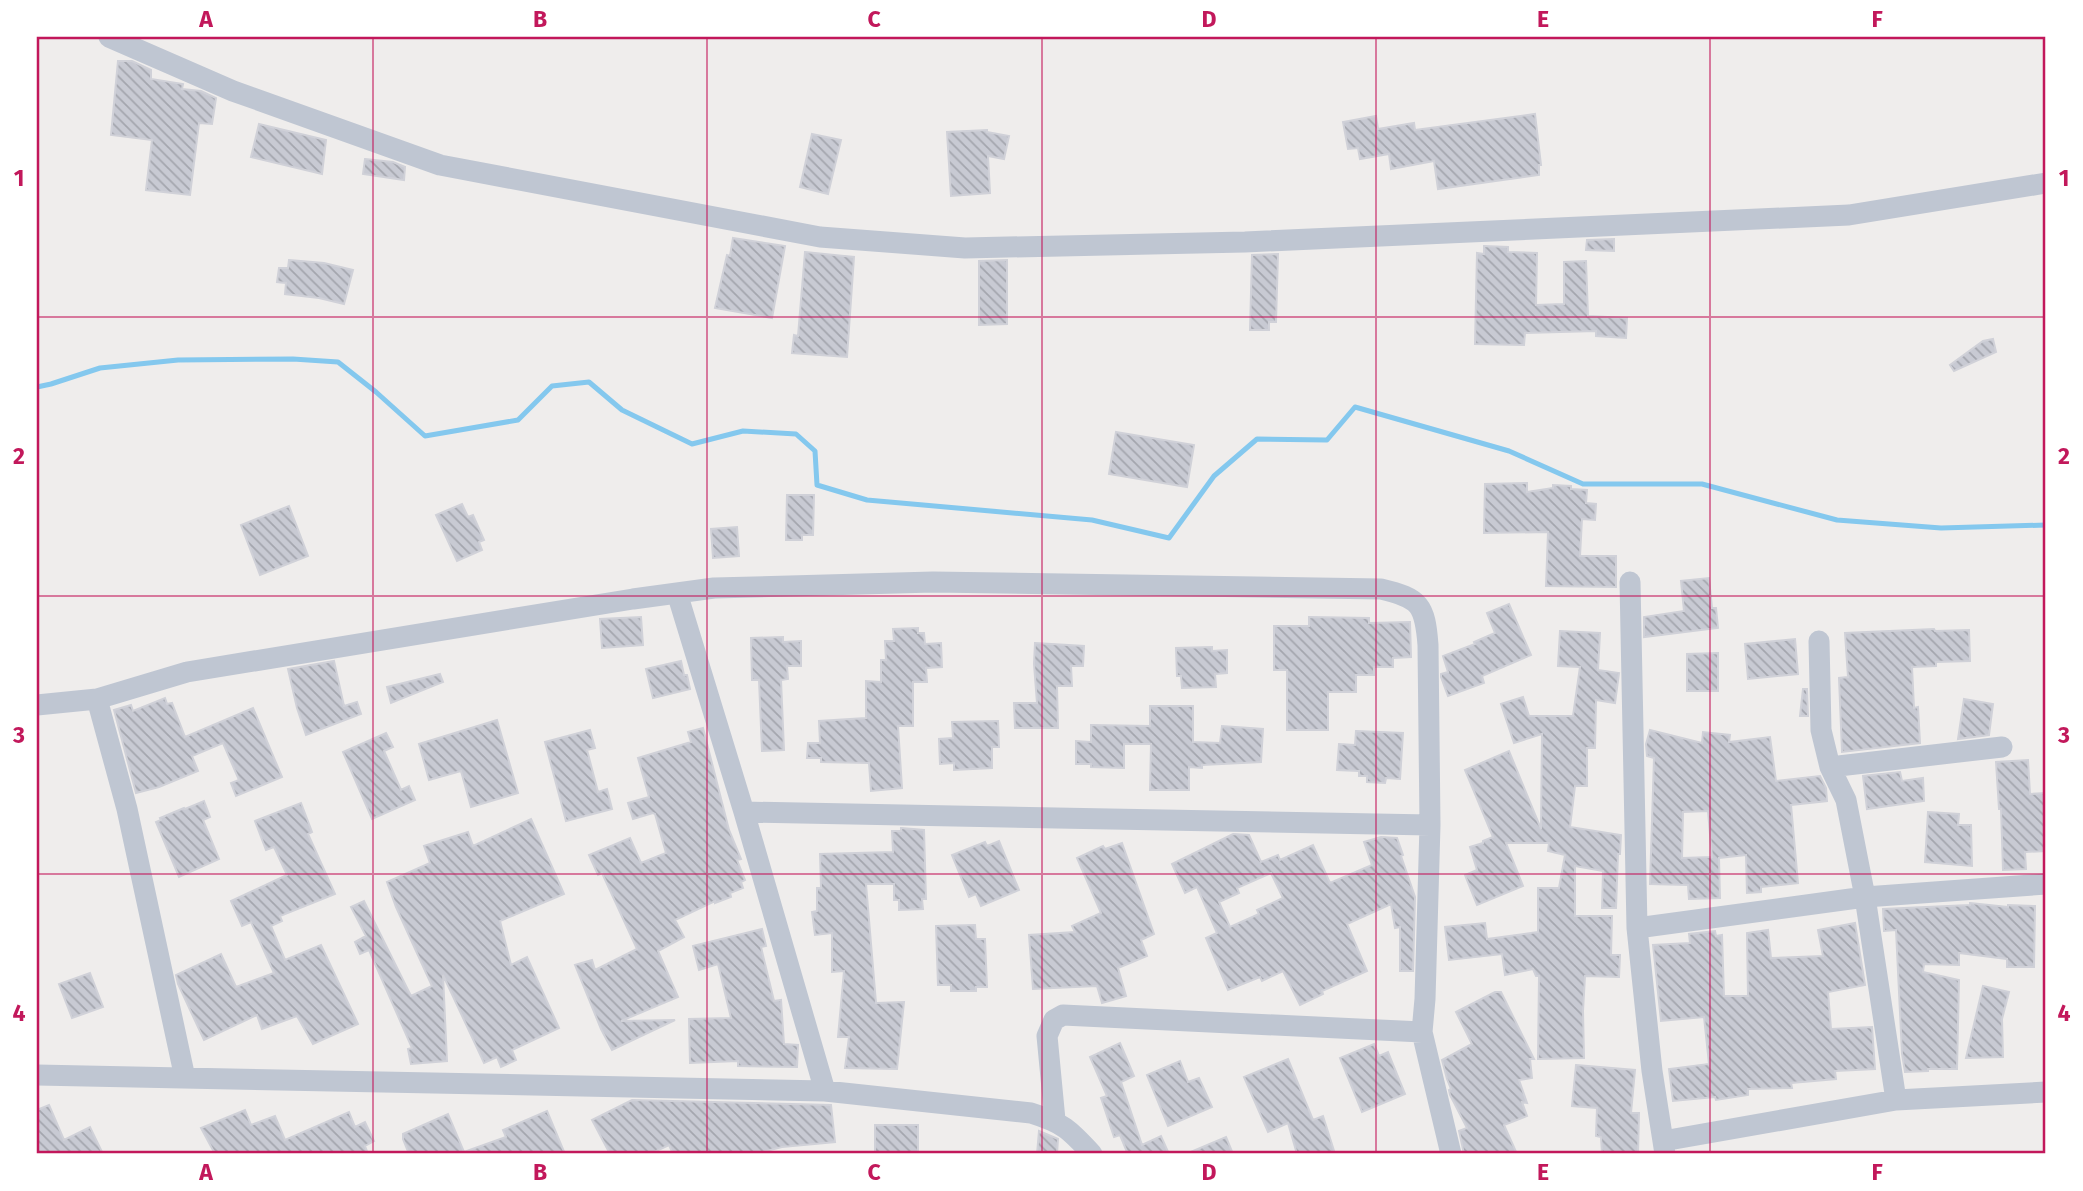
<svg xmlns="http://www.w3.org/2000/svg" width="2083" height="1191" font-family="'Fira Sans',sans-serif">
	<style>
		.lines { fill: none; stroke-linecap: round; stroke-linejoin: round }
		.stream { stroke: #84c8ee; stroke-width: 5 }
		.building { fill: url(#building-back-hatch); stroke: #d0d1d8; stroke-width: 2; fill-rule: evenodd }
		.minor { stroke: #bfc6d2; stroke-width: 21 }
		.grid { fill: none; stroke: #c2185b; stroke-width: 2; stroke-opacity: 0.55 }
		.neatline { fill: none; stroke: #c2185b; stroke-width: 2.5 }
		.grid-label { font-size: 23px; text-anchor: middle; font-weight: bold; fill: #c2185b }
	</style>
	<defs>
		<pattern id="building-back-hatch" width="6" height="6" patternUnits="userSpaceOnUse" patternTransform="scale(1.75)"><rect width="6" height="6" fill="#c8cad3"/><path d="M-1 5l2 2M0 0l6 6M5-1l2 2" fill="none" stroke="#a4a6ae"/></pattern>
	</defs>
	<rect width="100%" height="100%" fill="#efedec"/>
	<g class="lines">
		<path class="stream" d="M37,387L51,384L100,368L178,360L293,359L338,362L376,392L425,436L518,420L552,386L589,382L622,410L692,444L743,431L796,434L815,451L817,485L867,500L1092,520L1169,538L1214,476L1257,439L1327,440L1355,407L1509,451L1583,484H1702L1837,520L1941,528L2046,525"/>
	</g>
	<path class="building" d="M118,61H132L151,70V79L183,84L182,89L201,91L216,98L212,124L199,123L190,195L146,190L152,140L111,135Z
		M1535,114L1541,165H1539V175L1438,189L1434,161L1391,169L1389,154L1360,159L1358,148L1348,149L1343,122L1376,116L1378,129L1414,123L1415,130Z
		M259,124L326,140L322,174L251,157Z
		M987,130V132L1009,136L1004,159L988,156L990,193L951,196L947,132Z
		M812,134L841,140L828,194L800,187Z
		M365,159L393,162L405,167L404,180L363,174Z
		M733,238L785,246L772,318L715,308L727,255L730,256Z
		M1614,239V251L1586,250L1587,240Z
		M1484,246L1508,247V252L1537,253L1536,305L1564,304V262L1586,261L1588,316L1627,318L1626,338L1596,336V331L1525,333L1524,345L1475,344L1477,253L1484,254Z
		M805,252L854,257L847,357L792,353L794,335L798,336Z
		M1278,254L1276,322H1269V330H1250L1252,255Z
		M289,260L324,263L353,270L344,304L319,298L285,294L286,283L277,282L279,268H288Z
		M1007,260V324L979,325V261Z
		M1993,339L1996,352L1954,371L1950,365L1983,341Z
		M1116,432L1194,445L1187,487L1109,474Z
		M1527,483V492L1553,488V485L1571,486V489L1587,490L1586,503L1596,504L1595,520L1582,519L1580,556H1616V587L1546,586L1548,532L1484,533L1485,484Z
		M787,495H814L813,535H802V540H786Z
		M462,504L468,517L473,515L484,540L479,542L482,550L457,561L436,515Z
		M289,506L308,556L260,575L241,525Z
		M737,527L739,556L713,558L711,529Z
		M1709,578L1712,608H1716L1718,628L1644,637V617L1684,611L1681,581Z
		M1509,604L1531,655L1482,676L1484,683L1448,696L1441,677V674L1448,672L1443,656L1475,644L1474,642L1495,633L1487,613Z
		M641,617L643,645L602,648L600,619Z
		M1309,617L1369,618V623L1410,622L1411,657L1393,658V667H1374V675H1356V692H1328V730H1287V670H1274V626H1309Z
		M918,628V633H924L925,644L941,643L942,667L926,668L927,682H913V726H898L902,788L871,791L869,763L821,762V758H807L808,743H820L819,721L866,718V681L881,682V660H886L885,641H894L893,629Z
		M1934,629L1935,631L1969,630L1970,661L1936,662V666L1912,667L1914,708L1918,707L1920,743L1842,752L1839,678L1848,677L1845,633Z
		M1560,631L1600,633L1598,670L1619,673L1615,703L1596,700L1595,748H1587V786H1575L1570,827L1621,835L1620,854H1618L1616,908H1602L1603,871L1575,866V916H1612L1611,955H1620L1619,977L1585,976L1583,1011L1584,1058L1538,1059L1539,976H1536L1533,969L1505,975L1502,954L1449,960L1445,927L1485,923L1487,939L1538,932V888H1559L1565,855L1548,851L1549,843H1506L1523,886L1477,905L1465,875L1477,870L1470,847L1483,843V841L1493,837L1465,770L1509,751L1541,829L1542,734L1514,743L1501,704L1523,697L1529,716H1573L1580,667L1558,666Z
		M783,637V642L801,641V666H787L788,679L781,680L784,750L762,751L759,680H752L751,638Z
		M1795,639L1798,674L1748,679L1745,644Z
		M1035,643L1084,646L1083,666H1071L1072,686H1057L1058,728H1015L1014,703H1037L1034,664Z
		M1212,647V651L1227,650V673L1215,674L1216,687L1182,688L1181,676H1177L1176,648Z
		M1718,653V691H1687V654Z
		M334,661L344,706L357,702L361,714L306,735L297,708L288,669Z
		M681,661L684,675H687L690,689L653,698L646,669Z
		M440,674L443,682L391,703L387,687Z
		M1803,689H1807L1808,716H1800Z
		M165,698L167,704L172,703L185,737L253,708L282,777L236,796L231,783L239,780L223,743L192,756L198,771L159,787L136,793L114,710L131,705L133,711Z
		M1964,699L1993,704L1989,735L1958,739Z
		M1150,706H1193V742L1220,743L1222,726L1263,729L1261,762L1202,765V768L1189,767V790H1150L1151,744H1124V768L1091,767V764H1076V741L1091,742V725L1150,726Z
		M497,720L518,793L471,807L461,771L429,780L419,744Z
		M998,721L999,747H992V768L954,770V763L940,764L939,739L953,738L952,722Z
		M703,728L729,830L741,859L737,860L745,880L741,882L743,888L730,893L731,897L715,903V901L675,920L684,937L658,951L678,997L621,1021L675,1020L612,1050L601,1029L575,965L592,960L595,970L637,949L602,873L598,875L589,855L630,838L641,863L666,853L655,814L653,813L633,819L628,803L649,797L638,758L691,742L688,732Z
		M590,730L595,748L587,750L598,792L607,789L612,809L566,821L545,742Z
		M1650,730L1702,743L1703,732L1730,735L1729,742L1770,737L1776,781L1820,776L1826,788L1827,801L1791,805L1798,883L1761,887V892L1747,893L1746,855L1719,858L1720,898L1689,899L1688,885L1650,884L1654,758L1647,756L1646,744ZM1708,811L1712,857L1682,858L1683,812Z
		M1356,731L1403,733L1400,779L1386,778L1385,783L1367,782V776H1359V771L1337,770L1339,744L1355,745Z
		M386,733L393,747L384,751L401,790L409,786L415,800L372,819L343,752Z
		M2028,760L2030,794L2046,793V851L2025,852L2026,869L2003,870L2001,809H1999L1996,762Z
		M1900,772L1902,781L1923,778L1924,801L1867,809L1863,776Z
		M204,801L210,817L203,820L219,859L179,877L156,822L161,820L160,818L184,808L185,809Z
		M301,803L312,832L308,834L335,894L280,916L282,921L271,926L285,960L321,945L358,1024L313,1044L297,1016L262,1029L257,1015L204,1040L178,984L176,975L221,954L236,987L274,973L251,922L242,926L231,901L287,875L274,847L266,850L255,821Z
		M1928,812L1959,814L1958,825H1971L1972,866L1925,862Z
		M531,819L564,894L500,921L511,965L527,957L559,1028L512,1050L516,1060L501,1067L497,1057L484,1063L443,975L447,1061L411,1064L408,1049L412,1048L369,950L360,954L355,942L366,936L351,907L364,901L411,996L432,986L396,907L387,882L430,863L424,846L468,832L473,846Z
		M901,828L924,830L926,899H922L923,909L899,910V900H894V884H866L876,1003L904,1002L897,1069L845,1068L849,1037H838L844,971L832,972V933L815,935L812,912L817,911V888H821L820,854L893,852L892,831H901Z
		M1233,834L1249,835L1261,862L1278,855L1280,860L1313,845L1330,883L1372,865L1364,842L1381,837L1397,838L1403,855L1401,856L1415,897L1413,971H1400V927L1395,928L1391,904L1347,924L1367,971L1322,991L1323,994L1300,1005L1283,971L1262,981L1260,977L1228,990L1206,938L1217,933L1197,887L1185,893L1172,864ZM1271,873L1283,898L1257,910L1259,914L1230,927L1219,902L1239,893L1237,888Z
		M999,841L1019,890L981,906L976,894L969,897L952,855L985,842L987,846Z
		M1122,843L1154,934L1141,940L1147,956L1118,968L1126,996L1102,1003L1097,986L1033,989L1029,935L1075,932L1072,926L1101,913L1077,858L1103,846L1105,849Z
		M1970,903L2008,907V905L2035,906L2034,967H2007V959L1959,953V965L1924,964L1923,972L1959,980L1957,1069H1928V1071L1905,1072L1902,1054L1896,930L1884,931L1883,909L1970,905Z
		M1855,923L1865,985L1828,992L1831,1029L1872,1027L1875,1069L1835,1071L1836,1079L1791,1083L1792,1088L1748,1089V1095L1716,1100L1715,1097L1673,1101L1669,1069L1709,1064L1704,1017L1661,1021L1653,945L1690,943L1689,934L1715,931L1716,936L1722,935L1724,996H1748L1747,933L1768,930L1771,958L1823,956L1818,930Z
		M975,925L976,939H985L987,987H976V991H951V985H938L936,926Z
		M762,929L766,946L761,947L774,1001L781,1000L784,1044L798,1045L797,1067L738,1066V1061L690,1063L689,1019L731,1018L718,964L699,970L693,946Z
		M90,973L103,1007L72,1018L59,984Z
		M1983,986L2009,992L2002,1019L2003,1057L1966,1058Z
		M1495,992H1501L1534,1059H1530L1532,1078L1519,1080L1527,1103L1522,1102L1527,1116L1504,1125L1517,1154H1464L1459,1131L1467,1128L1450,1095L1449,1090L1451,1089L1447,1079L1442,1060L1472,1044L1456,1012Z
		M1120,1043L1134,1076L1121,1082L1142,1145L1161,1136L1169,1154H1122L1127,1152L1120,1135L1114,1137L1101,1098L1107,1096L1090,1057Z
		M1374,1044L1379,1056L1388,1052L1405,1094L1362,1112L1340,1058Z
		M1288,1059L1313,1120L1323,1116L1335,1154H1297L1288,1123L1268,1132L1244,1077Z
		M1180,1061L1188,1082L1199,1078L1212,1107L1168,1126L1147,1075Z
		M1576,1065L1635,1070L1631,1113H1639L1638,1154H1602L1601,1137L1596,1136L1597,1108L1572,1106Z
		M632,1100L831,1105L835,1142L782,1147L762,1152L764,1154H673L669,1145L650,1154H610L592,1120Z
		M49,1105L64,1140L90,1127L103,1154H37V1110Z
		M245,1110L251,1125L275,1116L285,1140L349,1112L355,1127L365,1122L374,1141L365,1146L368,1154H215L201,1128Z
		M547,1111L565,1154H409L403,1139V1134L448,1114L464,1152L506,1137L503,1130Z
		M875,1125H918V1154H875Z
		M1039,1131L1058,1139L1057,1154H1037Z
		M1226,1137L1233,1154H1186Z"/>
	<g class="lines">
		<path class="minor" d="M109,37L233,91L440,165L820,237L965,248L1245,242L1849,215L2046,183
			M1630,582L1637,928L1652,1071L1665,1154
			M677,593L744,812L825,1091
			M1819,641L1821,730L1830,767L1846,800L1865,897L1896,1100
			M97,699L127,809L185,1078
			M37,705L97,699L187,672L633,599L714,588L933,582L1381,589C1420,598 1425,605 1428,645L1430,825L1425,999L1422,1032L1451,1154
			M1830,767L2002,747
			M744,812L1430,825
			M1637,928L1865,897L2046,884
			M37,1075L825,1091L1031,1113C1063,1123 1069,1129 1092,1154
			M1055,1120L1047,1036L1054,1020L1063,1015L1422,1032
			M1663,1141L1896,1100L2046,1092"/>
	</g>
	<path class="grid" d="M373,37V1154M707,37V1154M1042,37V1154M1376,37V1154M1710,37V1154M37,317H2046M37,596H2046M37,874H2046"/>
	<rect width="2083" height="1191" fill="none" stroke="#ffffff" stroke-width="77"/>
	<rect x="38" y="38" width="2006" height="1114" class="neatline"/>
	<g class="grid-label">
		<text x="206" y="27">A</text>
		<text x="540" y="27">B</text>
		<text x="874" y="27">C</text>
		<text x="1209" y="27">D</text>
		<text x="1543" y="27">E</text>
		<text x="1877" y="27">F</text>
		<text x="19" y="186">1</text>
		<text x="2064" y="186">1</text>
		<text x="19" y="464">2</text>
		<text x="2064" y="464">2</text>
		<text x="19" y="743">3</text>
		<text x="2064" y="743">3</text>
		<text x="19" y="1021">4</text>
		<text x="2064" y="1021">4</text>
		<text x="206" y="1180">A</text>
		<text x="540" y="1180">B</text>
		<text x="874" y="1180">C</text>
		<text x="1209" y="1180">D</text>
		<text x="1543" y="1180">E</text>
		<text x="1877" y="1180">F</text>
	</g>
</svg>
